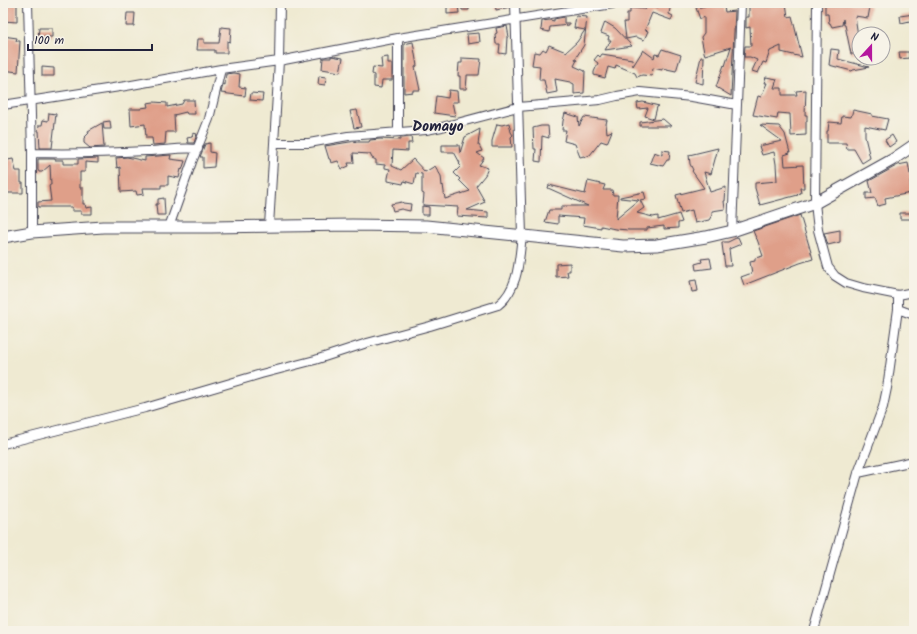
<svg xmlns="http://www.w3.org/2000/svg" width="917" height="634" font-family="Kalam,sans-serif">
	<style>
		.building { fill: #df9f89 }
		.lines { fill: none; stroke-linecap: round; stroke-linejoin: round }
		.street-casing { stroke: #414052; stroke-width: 10 }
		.secondary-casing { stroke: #414052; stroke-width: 13 }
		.street { stroke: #fff; stroke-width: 8 }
		.secondary { stroke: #fff; stroke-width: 11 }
		.labels { text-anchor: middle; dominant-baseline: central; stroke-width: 3; stroke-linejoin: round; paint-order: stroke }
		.district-label { font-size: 15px; font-weight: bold; fill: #22223b; stroke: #f7f3e8 }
	</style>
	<rect width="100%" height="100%" fill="#f7f3e8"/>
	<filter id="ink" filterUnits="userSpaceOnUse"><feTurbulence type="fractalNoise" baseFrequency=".025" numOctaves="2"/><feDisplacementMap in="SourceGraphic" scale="8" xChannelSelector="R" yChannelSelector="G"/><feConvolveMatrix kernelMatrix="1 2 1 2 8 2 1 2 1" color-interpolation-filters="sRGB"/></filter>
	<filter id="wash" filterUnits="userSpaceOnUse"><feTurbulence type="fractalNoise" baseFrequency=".012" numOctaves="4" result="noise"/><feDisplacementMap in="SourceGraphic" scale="16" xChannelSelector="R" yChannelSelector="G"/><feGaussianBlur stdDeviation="0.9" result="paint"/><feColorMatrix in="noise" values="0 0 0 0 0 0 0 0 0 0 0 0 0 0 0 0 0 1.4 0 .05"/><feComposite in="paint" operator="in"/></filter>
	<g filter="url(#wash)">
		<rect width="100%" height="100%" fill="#efead2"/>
		<g id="blocks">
			<path class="building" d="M3,3H17V22L3,21Z
				M461,3H469V10H462Z
				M495,3H510V7L496,10Z
				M648,3L657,8L659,3H671L669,14L673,16L671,20L652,13L645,30L648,31L644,40L636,37L626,39L624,22H627V13H630V8L644,9L645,10Z
				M705,3H712L713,6L723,3L725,12L735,11L731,96L716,87L724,65L725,66L731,47L705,55L704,52L701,37L704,33V17L700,19L696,8L705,6Z
				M759,3H786L788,17L792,16L802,57L781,52V46L770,51L766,63L763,62L758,73L752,71L757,60L750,57H744L745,46H751L750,27L746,28V17H749V5H759Z
				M825,3H868V7H870L868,18L855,16L858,36H859V54H851L845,25H844L843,19L842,25L832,27L830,23H829L828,14H825Z
				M458,5L459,13L447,14V7Z
				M127,13H135L134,26H126Z
				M914,14V20L901,23L900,16Z
				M576,16L587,17L584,45L575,59L577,60L574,66L585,71L584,93L574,94V84L570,82L555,79L557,92L547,94L544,80H539L540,66L532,65L534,52L540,53L543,49L546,51L549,45L566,52L577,42L585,30L574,28Z
				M564,17V23H569V25L550,27L549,32L541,30L542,21L550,20L554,21V19Z
				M605,22L615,28L632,46L605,50L611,40H608L609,36L601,33Z
				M507,26L509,37H507L506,54L499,53L500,44H496L495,34L497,33L496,28Z
				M221,27L231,28L230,42L227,41V53H215V50H197L198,39H204V43H219Z
				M39,28H52V37H38Z
				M479,33L480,42L468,44L467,34Z
				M3,36L17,38L16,41H20L18,72L3,70Z
				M413,42L417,66L415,67L420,90H413V92L404,93V44Z
				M662,49L681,55L676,71L662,68V70L653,68L652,76L642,75L637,77L635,73L616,65L615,69L608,67L605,78L594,75V72L598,63L594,60L598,55L600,57L602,54L632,59L633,66L643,50L654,58L655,54L659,55Z
				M831,49L839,50L838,59L869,67L853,70L852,71L829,65Z
				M899,52H909V58L900,59Z
				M331,56L343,58L340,72L322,69L323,58H331Z
				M388,57V64H392V80H382L381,88L374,87V75L372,74L373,67L382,68L381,58Z
				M701,57H704L703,84L695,82Z
				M462,58L481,59L479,75H467V77L466,89H460V76H458L459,63H462Z
				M42,67L54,68V76H42Z
				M233,73L240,74L239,87L246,88L245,96L221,93L223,84L225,85L226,74Z
				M319,76L326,77L325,85L318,84Z
				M766,77L777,79L774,88H782V95H797L796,91L806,90L805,115H807V121H806V135L791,136L790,114L778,113L777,119L753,115L758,96L761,97L767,83H764Z
				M449,90L457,91L458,102H452L455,116L434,113L436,96L448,98Z
				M251,93L263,94L262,101L250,100Z
				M184,100H194L195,114H187L186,112L174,115L175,132H166L165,144L153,145L152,138H146L145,124L131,126L130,109H141V108L148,107L147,103L154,102L167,103V107L182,104Z
				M643,102L659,106L657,107L654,119L645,116L648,108L638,109L637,103Z
				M357,110L361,127L354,128L350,111Z
				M853,110L872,114V116L888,119L885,130L865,126V137L870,158L862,163L854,149H847L846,143H827V131H828L829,122L841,123L842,116L851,117Z
				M49,113L56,114L52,148H40L39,131H38L39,125H42L43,120L48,121Z
				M565,113L578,117L579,126L584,117L607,120L606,124L607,133L612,131L607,143L601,141L590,155L585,157L584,156L580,157L575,144L564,141L566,130H562L563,121Z
				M663,119L671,126H640V122Z
				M110,121L111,129H104L103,122Z
				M102,123L104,147L90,148L84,143V138L89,133L88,131Z
				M509,123L511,132L513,135L511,137L512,147H492V141L497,124L502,125Z
				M760,125L779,126L785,134L790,153L784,155L785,166L803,165L804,188H800L801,193L797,194L798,195L760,205L755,188V183L777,181L776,164L774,152L762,155L759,146L782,141Z
				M541,126H548L549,138L542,136L541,162L535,161L536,149H534L533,128Z
				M480,129L478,145H479L482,151L477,153L484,158L479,165L488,168L485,175L476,186L485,202L467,210L488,212V218L457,216L458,207L423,205L424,194L422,193V174L416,173L414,184L404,181L403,184L388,181V178L390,169L385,168V165L376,164V160L372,158L370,154L353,153L354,163H348L349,166L342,169L338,161L331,163L330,159H329L325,146L356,141L355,142H369L370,140L380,139L400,140V138L411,137L412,143H408V151L393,150L392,166L401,170L413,159L425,172L435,166L441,176L442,186L443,185L445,199L470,191L459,180L460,179L454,173L461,166L459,164L460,163L454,152H442V145H459L460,153L465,137Z
				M193,133L197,134L194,143H188L187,138L192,137Z
				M892,135L896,142L889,147L885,140Z
				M210,143V152L215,153L214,167L203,168V157H200L205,144Z
				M718,148L711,174L704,172L710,192L726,187L725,201H724L725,209L712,211V215L709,220L695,223L692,210L681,213L676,195L704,188L692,171L693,170L690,164L689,155Z
				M662,150L670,151L669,160H667L663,166L650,163L654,152L662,155Z
				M171,155L170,159L185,161L182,170L181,169L179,178L168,176V185H161V188H143L144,194L137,195L136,191L121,192L120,167L117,168L116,158L127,157L145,161V157Z
				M98,158V163L85,162V172H80V188H83V204H85L86,208L92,207V214H81V211H72V207H38V202L51,201L49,185H51L50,165L42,172H39L38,170V159H55V160H63V164H78V159Z
				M13,159L16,171H21V183H23V193H3V161Z
				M908,163L910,174H913V182H910L911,193L885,198L886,204L878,206L875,198L866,199V193H872L869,181L898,165Z
				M588,181L605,185L603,190H612L613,195H618L616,219L639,200L620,198V197L644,192L646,199L640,200L644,208L637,213L653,217L658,216V220L679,214L682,222L678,223V228L664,229V226L647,228V230H629L615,229L601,226V228L583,225L584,218L558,216V224L545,222L549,210H561V206H588L548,188L549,185L585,194Z
				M164,198L165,215H157L156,204H158V199Z
				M402,202L403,203L411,204L410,211L401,209L393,211L391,204Z
				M422,206L429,207V215H422Z
				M900,213H913V219H900Z
				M800,215L813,259L800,263L744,285L741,277L752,273L750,262L755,261V258L763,256L757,239L756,238L753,231Z
				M840,230V242L828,245L824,233Z
				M738,237L741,244L729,249L731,266H725L722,244V242H728Z
				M710,258L712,268L696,270L695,264L702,262L701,259Z
				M570,263V271H567L568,276L556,277V264Z
				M696,280L698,291L692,292L690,281Z"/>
		</g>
	</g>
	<g filter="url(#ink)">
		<use href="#blocks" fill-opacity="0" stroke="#414052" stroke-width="1"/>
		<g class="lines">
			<defs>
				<path id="street" d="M28,3L32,153V232
					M817,3L815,203L818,230L828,267L835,276L846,283L863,288L898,295L914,292
					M398,38V132
					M3,105L126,86L221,69L279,61L398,38L619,3
					M274,143H309L348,136L426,130L442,127L518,107L600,100L617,96L640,92L692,97L737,105
					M32,153C70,154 108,153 146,151C163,151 181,147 198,149
					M269,226L279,61L280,3
					M169,227L192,162L209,119L221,69
					M732,231L741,3
					M898,309L914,315
					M3,444L145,408L261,374L315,360L367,343L430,326L498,305C519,289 519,259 522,235L515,3
					M858,473L914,461
					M814,631L858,473L883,407L887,388L898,309V295"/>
				<path id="secondary" d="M3,237L32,232L103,227H211L352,225L426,226L623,246L657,245L706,237L732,231L815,203L892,160L914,145"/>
			</defs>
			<use href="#street" class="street-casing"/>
			<use href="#secondary" class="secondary-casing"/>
			<use href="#street" class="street"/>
			<use href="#secondary" class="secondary"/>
		</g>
	</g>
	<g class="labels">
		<g class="district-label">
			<text x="438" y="127">Domayo</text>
		</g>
	</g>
	<rect width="917" height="634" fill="none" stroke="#f7f3e8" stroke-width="16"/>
	<g transform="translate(871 46) rotate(21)"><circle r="19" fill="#f7f3e8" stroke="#a29fa3"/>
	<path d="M0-3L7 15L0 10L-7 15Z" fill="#b5179e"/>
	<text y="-6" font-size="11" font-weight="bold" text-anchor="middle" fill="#22223b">N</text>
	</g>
	<path d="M28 44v6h124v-6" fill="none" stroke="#22223b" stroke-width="2"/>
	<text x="34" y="44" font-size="12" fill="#22223b" stroke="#f7f3e8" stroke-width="3" paint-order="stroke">100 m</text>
</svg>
